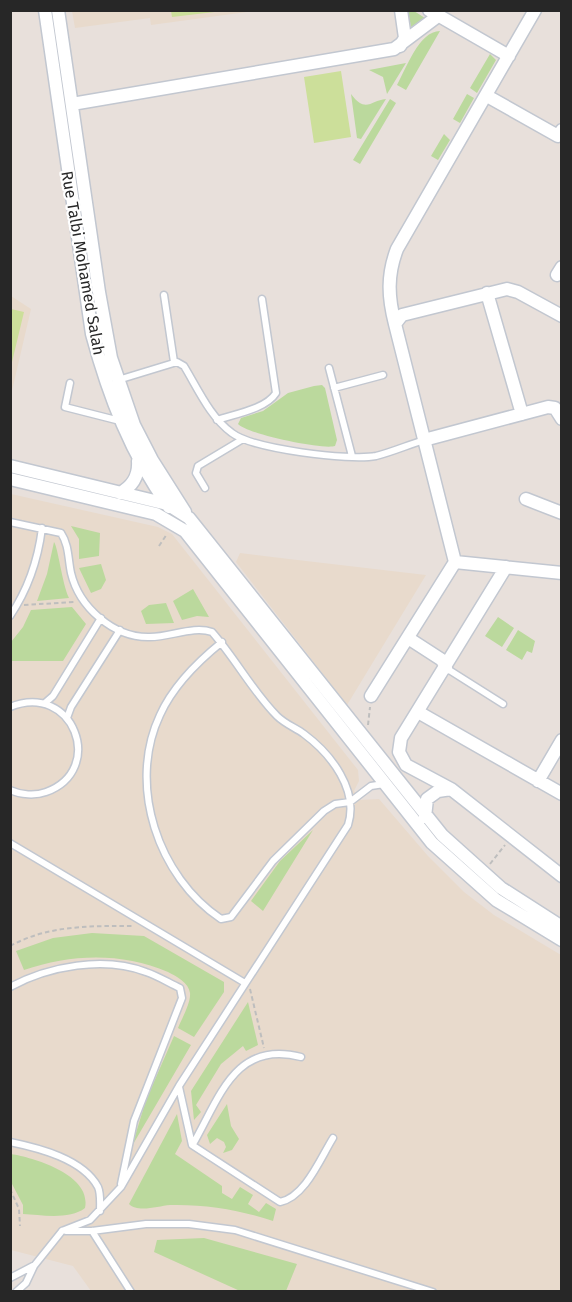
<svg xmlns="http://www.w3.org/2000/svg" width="572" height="1302" font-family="'Fira Sans',sans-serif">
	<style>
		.education { fill: #e8dacc }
		.green { fill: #bbd99d }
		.pitch { fill: #ccdf9a }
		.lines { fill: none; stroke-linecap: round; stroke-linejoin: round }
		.lane-casing { stroke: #c2c7d0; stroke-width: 9 }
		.street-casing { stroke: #c2c7d0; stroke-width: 15 }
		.path { stroke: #bebebe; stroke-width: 2; stroke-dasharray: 4.5 3; stroke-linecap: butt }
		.lane { stroke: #fff; stroke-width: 6 }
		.street { stroke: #fff; stroke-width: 12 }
		.labels { text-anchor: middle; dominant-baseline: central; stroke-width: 4.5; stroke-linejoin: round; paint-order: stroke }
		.street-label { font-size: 16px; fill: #272727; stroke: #fff }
	</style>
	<rect width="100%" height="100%" fill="#e8e0db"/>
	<path class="education" d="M72,11H254L151,25L150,18L75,28Z
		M11,296L31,309L11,395Z
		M11,494L158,527L172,534L358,770L359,781L354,791L360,800L379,799L428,856L464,892L494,915L561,955V1291H91L73,1266L11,1250Z
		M240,553L289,559L426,575L347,705L236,562Z"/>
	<path class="green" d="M408,11H414L425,18L411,27Z
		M440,31L406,90L397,85C406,69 419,31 440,31Z
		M490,54L496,60L477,93L470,88Z
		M406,63L387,94L383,77L369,70Z
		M351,94C366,114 371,100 386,99L361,139L357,138Z
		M467,94L474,98L460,123L453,119Z
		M390,99L396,103L360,164L353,160Z
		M444,134L450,140L438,160L431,156Z
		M314,386L322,385L325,388L337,440L335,446C322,450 247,434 238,424L241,418L263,411L288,393Z
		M71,526L100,533L99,556L79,559V539Z
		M54,542C58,547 62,583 69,598L37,601L47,574Z
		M101,564L106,580L101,589L91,593L79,568Z
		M193,589L209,617L197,616L182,620L173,601Z
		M166,603L174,623L146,624L141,611L149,605Z
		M72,607L86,624L63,661H11V642L23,627L31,610Z
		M498,617L514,628L502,647L485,636Z
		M518,630L535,641L532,653L527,651L522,660L506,650Z
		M313,830L263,911L251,901L280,861Z
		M92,933L144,936L224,982V992L194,1037L178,1028C182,1018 191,1003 190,993C189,983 176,976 168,972C121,952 71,954 24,970L16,951L53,938Z
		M248,1002L258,1045L246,1051L243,1046L221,1064L196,1105L201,1112L194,1120L191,1091Z
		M174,1036L191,1045L132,1146L146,1100Z
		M227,1104L231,1126L239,1139L232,1150L223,1153L226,1147L224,1142L217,1138L210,1144L207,1135Z
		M177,1114L182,1141L175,1154L222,1186V1193L232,1199L240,1187L253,1195L248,1204L259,1212L266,1203L276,1209L273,1221C241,1210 204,1204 170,1205C158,1206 138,1213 129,1204Z
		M11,1154C35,1158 92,1175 85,1208C70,1220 41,1215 23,1214V1205L11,1182Z
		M204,1238L297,1264L286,1291H240L154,1252L157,1240Z"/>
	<path class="pitch" d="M171,11V10L223,11L172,17Z
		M341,71L351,137L314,143L304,77Z
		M11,309L24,312L12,362H10Z"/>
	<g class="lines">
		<defs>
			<path id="lane" d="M164,295L174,362
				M329,368L352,456
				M118,380L177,362L184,366C198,389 210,417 232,433C253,449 349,461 376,456C392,452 408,445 424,440
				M70,383L65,407L120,421
				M334,388L383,375
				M217,420C235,414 266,409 276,393L262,299
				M205,488L196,473L198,466L243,439
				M10,522L61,533C69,545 68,559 71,573C79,607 113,637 148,637C169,638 193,625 212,632C235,658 253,692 277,716C285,724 296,728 304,734C331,754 359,790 348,825L179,1086L121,1187L90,1220L62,1231
				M10,616C29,588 38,560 42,528
				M222,642C196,663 173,686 160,715C127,785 158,877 221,919L231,917L273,861L324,811L335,804L350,802L371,786L384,784
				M446,668L503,704
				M45,703L53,696L101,618
				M10,707C73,681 107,770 46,792C35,796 21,795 10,790
				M67,718L71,707L120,630
				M10,843L245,983
				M10,987C49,966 104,956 146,972C158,976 169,983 180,988L182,998L134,1121L121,1184
				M179,1087L192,1145L280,1202C305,1197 320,1159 333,1138
				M10,1142C39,1148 83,1159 98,1187C101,1194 100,1204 100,1211
				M193,1144C220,1097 235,1040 301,1057
				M66,1231H92L146,1224H189L235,1230L433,1292
				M92,1231L131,1292
				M10,1278L33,1266
				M16,1292L26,1283L34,1266L62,1231"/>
			<path id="street" d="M45,10L92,334C109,397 131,454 169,507
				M58,10L99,292L111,358L134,425L152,460L185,512
				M429,10L509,56
				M400,46L405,38L401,10
				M487,96L558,136L562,130
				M72,104L394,49L438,16
				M557,275L562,267
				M487,293L522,414
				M395,324C388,297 387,275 397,249L535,10
				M424,440L548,407L555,408L562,419
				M10,466L167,504L189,518L442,835L501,888L562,927
				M10,479L156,514L185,531L432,843L496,900L562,940
				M120,493C133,486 139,476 138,461
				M526,499L562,513
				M455,562L562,573
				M506,567L401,738L399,752L406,765L451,789L562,876
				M408,638L442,660L446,668
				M371,696L455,562L395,324L402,315L507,289L518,292L562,316
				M418,712L562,794
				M538,781L562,740
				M425,817L427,799L438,791L451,789"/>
		</defs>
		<use href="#lane" class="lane-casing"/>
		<use href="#street" class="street-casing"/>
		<path class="path" d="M159,546L167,534
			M24,605L75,602
			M368,725L370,707
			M490,864L505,845
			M10,946C49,925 90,926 132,926
			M250,989L264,1048
			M10,1189L19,1209L20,1226"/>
		<use href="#lane" class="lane"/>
		<use href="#street" class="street"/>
	</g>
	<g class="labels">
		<g class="street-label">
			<text transform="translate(83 263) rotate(80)">Rue Talbi Mohamed Salah</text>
		</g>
	</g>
	<rect width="572" height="1302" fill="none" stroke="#272727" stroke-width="24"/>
</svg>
